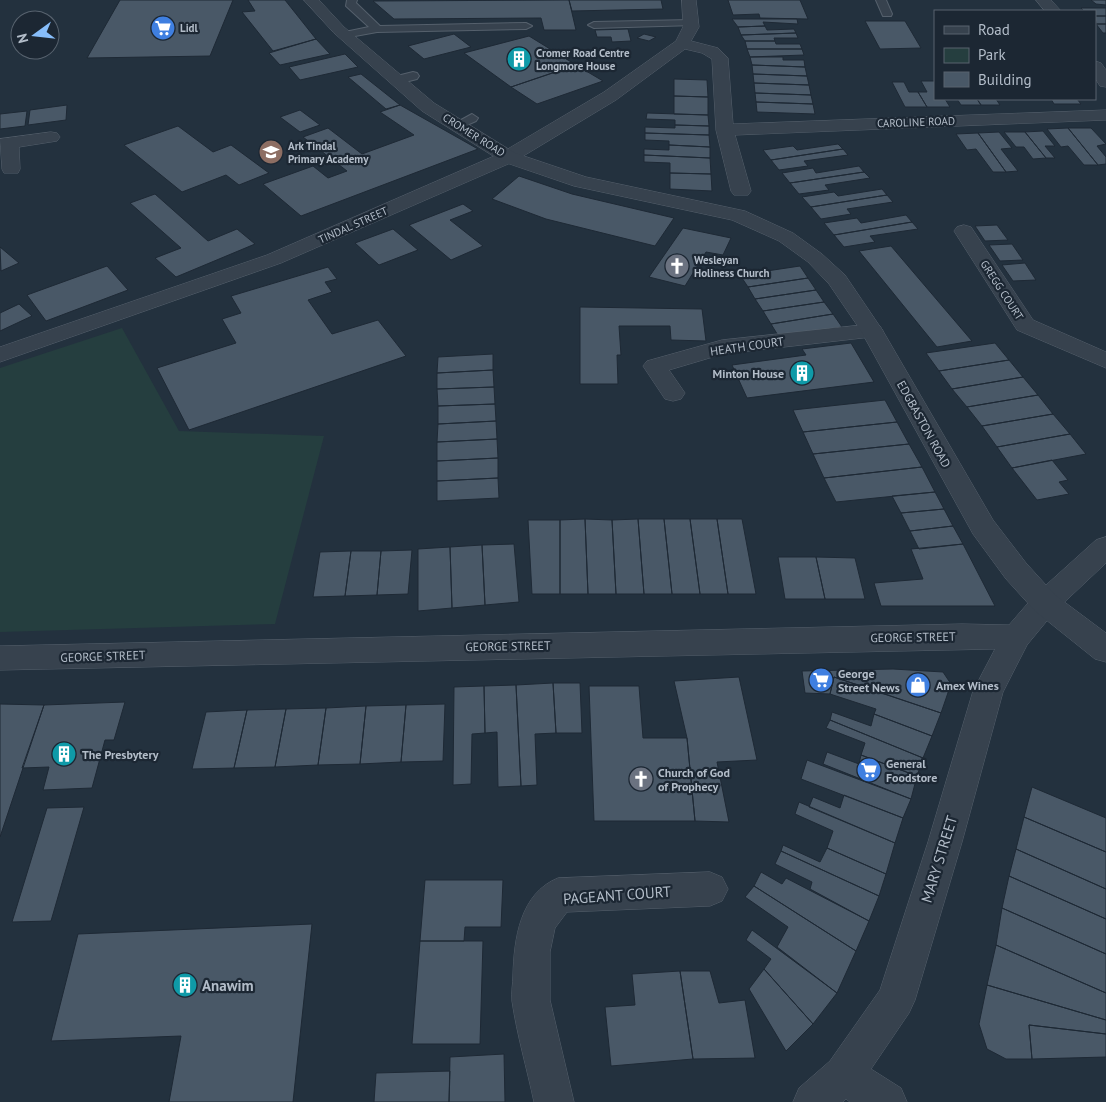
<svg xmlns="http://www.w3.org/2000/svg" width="1106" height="1102" font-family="'PT Sans',sans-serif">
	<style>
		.green { fill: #253e3f }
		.building { fill: #495867; stroke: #1e2935 }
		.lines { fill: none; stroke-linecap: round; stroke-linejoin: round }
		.service-casing { stroke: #55606c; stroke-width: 2 }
		.minor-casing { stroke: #55606c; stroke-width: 1 }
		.tertiary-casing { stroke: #55606c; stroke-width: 1 }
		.service { fill: #37424e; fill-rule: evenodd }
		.minor { fill: #37424e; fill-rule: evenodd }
		.tertiary { fill: #37424e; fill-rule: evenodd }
		.labels { text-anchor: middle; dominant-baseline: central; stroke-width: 4.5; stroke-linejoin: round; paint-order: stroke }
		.far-poi-label { font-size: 11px; font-weight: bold; fill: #b3bdc9; stroke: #1c2733; text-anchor: start }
		.far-street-label { font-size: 11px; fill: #b3bdc9; stroke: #1c2733 }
		.street-label { font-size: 12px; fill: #b3bdc9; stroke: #1c2733 }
		.poi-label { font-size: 12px; font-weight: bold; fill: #b3bdc9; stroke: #1c2733; text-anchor: start }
		.near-street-label { font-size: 15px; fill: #b3bdc9; stroke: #1c2733 }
		.near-poi-label { font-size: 15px; font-weight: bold; fill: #b3bdc9; stroke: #1c2733; text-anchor: start }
	</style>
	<rect width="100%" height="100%" fill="#23313e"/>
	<path class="green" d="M122,328L179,431L324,436L275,624L0,632V368Z"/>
	<path class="building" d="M120,0H233L210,56L87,58Z
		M248,0H285L316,39L273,51L242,12L255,11Z
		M569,0H661L663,9L572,11Z
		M569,0L576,30H544L541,18L394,19L373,1Z
		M728,0H800L808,19L760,18L759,14L733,15Z
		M1091,0H1106V5L1096,4Z
		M1081,8H1106V16H1095V11H1084Z
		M1095,16H1106V24H1096Z
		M732,19H797L798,24L763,22L765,26L738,27Z
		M865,21H905L921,48L880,49Z
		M1096,24H1106V33H1103Z
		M765,26L767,30L794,29L796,33L741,35L738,27Z
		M628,29L631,41L612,42L611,37H597L595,30Z
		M796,33L798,38H774L775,41H745L741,35Z
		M454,34L471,47L424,59L408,46Z
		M644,34L656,37L649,41L637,38Z
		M529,36L576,65L511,87L464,53Z
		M316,39L330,54L280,65L269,53Z
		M745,41H775L776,44H800L802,49H747Z
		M747,49H802L804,55L750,57Z
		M345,54L358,67L300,80L289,67Z
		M750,57H783V60H804L805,67L752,65Z
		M576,65L603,81L537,104L511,87Z
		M752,65L805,67L807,76L753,74Z
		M361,74L400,105L386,109L348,77Z
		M753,74L807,76L809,85L754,83Z
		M674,79L707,80L708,97L674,96Z
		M921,81H935V99H945L950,107H927L918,92H927Z
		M892,82H904L909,92H918L927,107H905Z
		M754,83L809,85L811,95L755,93Z
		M755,93L811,95L813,104L756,102Z
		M674,96L708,97V115L674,114Z
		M957,99H977L981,105H961Z
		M977,99H996L1000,105H981Z
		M1038,99H1077L1081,104H1054L1051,99Z
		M756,102L813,104L815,114L757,112Z
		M67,105L66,120L28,125L30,110Z
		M400,105L478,149L301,216L263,184L313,166L328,178L347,171L303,137L328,128L362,154L414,135L380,112Z
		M300,110L320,125L300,132L280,117Z
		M27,111L25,126L0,129V114Z
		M647,113L708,115L709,126L675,125V120L646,119Z
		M675,125L709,126V135L645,133V127L675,128Z
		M178,126L213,152L231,145L269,173L239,185L226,175L182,192L124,145Z
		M1068,128L1098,165H1084L1068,146L1061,147L1047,129Z
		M1068,128H1091L1106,144L1097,146L1106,157V164L1098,165Z
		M1043,131L1055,146H1045L1055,158H1046L1025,132Z
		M999,132L1012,148L1001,149L1018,171L1006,172L978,133Z
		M1004,132H1025L1046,158L1033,159L1024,147H1016Z
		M645,133L709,135L710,147L669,145V141L645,140Z
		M978,133L1006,172H993L976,149L967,150L956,134Z
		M838,144L843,149L771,160L763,150L793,146L797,150Z
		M669,145L710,147V158L644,155V149L669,150Z
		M843,149L848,155L804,161L808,166L779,170L771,160Z
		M644,155L710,158L711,174L670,173V163L644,162Z
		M859,166L864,172L790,183L782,173L813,168L816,173Z
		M864,172L870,178L825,185L829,190L799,194L790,183Z
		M670,173L711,174L712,191L670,189Z
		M519,176L572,194L674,218L655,246L546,219L492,199Z
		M882,189L887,195L811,207L802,197L834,192L838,196Z
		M155,194L208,241L237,229L255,244L176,277L155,258L181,248L130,203Z
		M887,195L893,202L847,209L851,214L821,219L811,207Z
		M463,204L473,211L450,220L483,246L451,260L409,225Z
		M906,215L912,222L834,235L824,223L857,218L861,223Z
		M912,222L918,229L870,236L875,242L844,247L834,235Z
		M997,225L1008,240L985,241L975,226Z
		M683,228L731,238L723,255L706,252L685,286L649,277Z
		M393,229L418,250L379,265L355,243Z
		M1012,244L1023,260L1000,261L989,245Z
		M891,246L972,341L937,347L859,251Z
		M0,247L19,263L1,271Z
		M1025,263L1036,280L1013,281L1002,265Z
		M107,266L128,290L46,321L27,295Z
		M800,266L808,278L748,287L740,275Z
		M328,267L337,279L325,282L332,292L308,300L332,334L378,320L406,356L189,430L157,368L236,343L222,319L241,313L231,296Z
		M808,278L816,290L755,299L748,287Z
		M816,290L824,302L763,311L755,299Z
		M824,302L833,314L771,324L763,311Z
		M19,304L32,316L0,331V313Z
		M580,307L702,309L706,341L671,340L670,326H619L621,355H617L618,384H580Z
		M833,314L842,327L779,337L771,324Z
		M851,343L874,382L747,398L732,365L806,355L802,349Z
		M995,343L1009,360L939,371L926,353Z
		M493,354V370L437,373L438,357Z
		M1009,360L1023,377L952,389L939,371Z
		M493,370L494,387L437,389V373Z
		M1023,377L1038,395L967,407L952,389Z
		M494,387L495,404L438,406L437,389Z
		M1038,395L1053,414L982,426L967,407Z
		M885,400L897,422L803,432L793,410Z
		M495,404L496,421L438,424V406Z
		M1053,414L1070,434L997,447L982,426Z
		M496,421L497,439L437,442L438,424Z
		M897,422L909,444L813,454L803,432Z
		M1070,434L1086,454L1012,468L997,447Z
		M497,439L498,458L437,461V442Z
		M909,444L922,467L824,478L813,454Z
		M498,458V478L437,481V461Z
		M1052,460L1068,480L1059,482L1069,494L1037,500L1012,468Z
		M922,467L935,492L836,502L824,478Z
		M498,478L499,498L437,501V481Z
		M935,492L944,509L901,513L892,496Z
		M944,509L953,526L910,531L901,513Z
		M585,519L612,520L616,594H588Z
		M585,519L588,594H560V520Z
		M638,519H664L672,594H644Z
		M638,519L644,594H616L612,520Z
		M664,519H690L700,594H672Z
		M690,519H717L728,594H700Z
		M717,519H742L756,594H728Z
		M528,520H560V594H532Z
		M953,526L963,544L919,549L910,531Z
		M514,544L519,602L485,605L482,545Z
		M963,544L995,606H881L874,583L923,579L911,549Z
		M482,545L485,605L452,608L450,547Z
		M450,547L452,608L418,611V549Z
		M412,550L408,594L377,595L381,551Z
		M351,551H381L377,595L345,596Z
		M351,551L345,596L313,597L320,552Z
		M778,557H816L825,599H785Z
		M816,557L855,558L865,599H825Z
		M893,669L943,672L951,684L941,713L834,677L830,694L805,693L802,671Z
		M739,677L757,760L717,762L729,822L695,821L687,738L674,681Z
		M834,677L941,713L932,736L874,714L876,709L830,694Z
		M553,683L556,733L535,734L537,785L521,786L516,685Z
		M553,683H580L582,733H556Z
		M516,685L521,786L498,787L497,732L485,733L484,686Z
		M484,686L485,733L472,734L471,784L453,785L454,687Z
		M589,686H639L643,738H687L695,821H594Z
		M125,702L114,740H105L92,788L43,790L49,767L22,768L44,705Z
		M0,704L44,705L0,837Z
		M445,704L443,761L401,762L406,705Z
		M406,705L401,762L360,764L366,706Z
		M366,706L360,764L318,765L326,708Z
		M326,708L318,765L275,767L286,709Z
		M286,709L275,767L234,768L247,710Z
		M247,710L234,768L192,769L206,712Z
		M832,712L871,726L874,714L932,736L923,758L830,720Z
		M830,720L923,758L917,776L861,755L865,743L826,728Z
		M827,752L859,764L861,755L917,776L911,799L823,764Z
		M807,760L911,799L903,818L801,779Z
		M1032,787L1106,818V852L1024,817Z
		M844,795L903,818L895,843L809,807L813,797L840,808Z
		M799,802L895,843L886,874L827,848L833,831L795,814Z
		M84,807L51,921L12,922L47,808Z
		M1024,817L1106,852V889L1016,849Z
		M783,845L820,862L827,848L886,874L879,896L781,851Z
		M1016,849L1106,889V919L1009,876Z
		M781,851L879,896L869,921L810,889L812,882L775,864Z
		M761,872L782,884L786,878L869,921L856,951L754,886Z
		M1009,876L1106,919V954L1002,908Z
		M425,880H503L501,927H465L464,941H420Z
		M754,886L856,951L837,993L777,947L788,927L745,897Z
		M1002,908L1106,954V993L996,945Z
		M312,924L293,1102H169L181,1036L51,1041L78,934Z
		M752,930L837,993L813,1024L764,969L771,959L746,940Z
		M420,941H483L480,1044H412Z
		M996,945L1106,993V1020L987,985Z
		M764,969L813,1024L786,1051L749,989Z
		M680,971L693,1059L611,1066L605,1007L635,1005L632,974Z
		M680,971H710L719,1003L745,1000L755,1058L693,1059Z
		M987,985L1106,1020V1034L1029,1025L1032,1059H1006L987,1049L979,1024Z
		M1029,1025L1106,1034V1057L1032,1059Z
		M504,1054L505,1102H449L450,1057Z
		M450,1071L449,1102H374L376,1073Z"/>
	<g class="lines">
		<defs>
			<path id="service" d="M347,0H357L356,3L380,26L526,23L532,26L526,29L377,32L344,38L338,35L340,33L369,27L346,6Z
				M876,0H886L892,14L891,16H883Z
				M691,20L695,21V25L594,28L588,25L594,22Z
				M413,72L417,73L419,76L417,79L397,84L391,80L393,77Z
				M472,114L478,118L476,121L458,129L452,125Z"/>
			<path id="minor" d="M682,0H696L699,27L691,41L718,48L728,58L733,124L1106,110V120L735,135L751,191L748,195H734L731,191L716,130L712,59L702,53L685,49L616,100L515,161L281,263L0,362V347L267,255L501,153L604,92L676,41L683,27Z
				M1036,0H1051L1061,11H1045Z
				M1095,61L1101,63L1106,70V87L1100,86L1095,78Z
				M51,132L57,133L60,137L57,141L19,147L20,169L18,173H4L2,169L0,139Z
				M964,225L971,227L1033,320L1106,352V368L1017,330L954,231L957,227Z
				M872,324L880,326L883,331L880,336L723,354L669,370L685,393L681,399L673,401L665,399L643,366L647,361L722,340Z
				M1106,537V563L1055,611L1027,645L1003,692L962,842L915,1000L909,1013L871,1069L901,1088L907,1102H850L846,1099L843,1102H793L799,1088L830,1061L880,990L928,842L973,691L995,649L0,670V646L962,624L1009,625L1035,595L1096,540Z
				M710,872L722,877L728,889L722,901L710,906L567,912L555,928L550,952V1000L574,1102H534C527,1069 517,1035 512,1001C511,993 513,983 513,975C514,939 520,893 558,878Z"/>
			<path id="tertiary" d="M304,0H319L344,27L434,103L515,153L586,177L745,211L793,233L822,254L845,275L883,331L993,520L1026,563L1055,595L1106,633V662L1095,659L1035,611L1006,579L973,534L861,331L829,284L808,262L779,241L732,220L574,186L501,161L422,111L334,33Z"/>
		</defs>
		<use href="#service" class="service-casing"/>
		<use href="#minor" class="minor-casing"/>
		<use href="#tertiary" class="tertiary-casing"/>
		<use href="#service" class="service"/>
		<use href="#minor" class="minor"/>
		<use href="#tertiary" class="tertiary"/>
	</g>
	<defs>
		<symbol id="supermarket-disc" viewBox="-11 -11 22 22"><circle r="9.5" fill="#3f7fe0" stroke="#1c2733"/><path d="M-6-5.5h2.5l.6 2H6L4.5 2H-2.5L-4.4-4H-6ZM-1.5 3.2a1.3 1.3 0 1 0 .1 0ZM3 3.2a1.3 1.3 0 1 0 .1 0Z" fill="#fff"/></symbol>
		<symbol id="building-disc" viewBox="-11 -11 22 22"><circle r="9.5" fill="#0f9aa8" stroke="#1c2733"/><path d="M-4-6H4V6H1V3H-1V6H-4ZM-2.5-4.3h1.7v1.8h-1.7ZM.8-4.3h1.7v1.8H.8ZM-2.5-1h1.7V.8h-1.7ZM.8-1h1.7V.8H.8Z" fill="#fff"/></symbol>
		<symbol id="school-disc" viewBox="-11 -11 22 22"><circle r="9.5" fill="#8d6e63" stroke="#1c2733"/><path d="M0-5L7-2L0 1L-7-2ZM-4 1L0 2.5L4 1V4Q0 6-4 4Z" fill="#fff"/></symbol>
		<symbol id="church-disc" viewBox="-11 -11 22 22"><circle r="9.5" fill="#6b7280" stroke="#1c2733"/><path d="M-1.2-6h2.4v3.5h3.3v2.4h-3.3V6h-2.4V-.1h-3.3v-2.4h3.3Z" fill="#fff"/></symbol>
		<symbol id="shop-disc" viewBox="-11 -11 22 22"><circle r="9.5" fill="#3f7fe0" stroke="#1c2733"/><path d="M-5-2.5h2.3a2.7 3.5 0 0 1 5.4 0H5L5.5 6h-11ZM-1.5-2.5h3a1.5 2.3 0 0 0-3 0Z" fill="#fff"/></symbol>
	</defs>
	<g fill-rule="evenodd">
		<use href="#supermarket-disc" x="149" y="14" width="28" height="28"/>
		<use href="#building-disc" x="505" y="45" width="28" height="28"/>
		<use href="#school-disc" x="257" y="138" width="28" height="28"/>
		<use href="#church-disc" x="663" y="252" width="28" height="28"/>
		<use href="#building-disc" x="788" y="359" width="28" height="28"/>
		<use href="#supermarket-disc" x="807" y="666" width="28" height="28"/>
		<use href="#shop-disc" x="904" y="671" width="28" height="28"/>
		<use href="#building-disc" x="50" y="740" width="28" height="28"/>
		<use href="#supermarket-disc" x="855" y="756" width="28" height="28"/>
		<use href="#church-disc" x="627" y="765" width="28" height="28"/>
		<use href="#building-disc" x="171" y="971" width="28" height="28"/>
	</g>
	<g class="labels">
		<g class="far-poi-label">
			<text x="180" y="28">Lidl</text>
			<text x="536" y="53">Cromer Road Centre<tspan x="536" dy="13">Longmore House</tspan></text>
			<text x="288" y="146">Ark Tindal<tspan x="288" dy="13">Primary Academy</tspan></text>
			<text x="694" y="260">Wesleyan<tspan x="694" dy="13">Holiness Church</tspan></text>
		</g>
		<g class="far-street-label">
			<text transform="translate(916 122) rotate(-2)">CAROLINE ROAD</text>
			<text transform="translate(474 135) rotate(32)">CROMER ROAD</text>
			<text transform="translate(353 225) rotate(-24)">TINDAL STREET</text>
			<text transform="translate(1002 290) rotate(57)">GREGG COURT</text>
		</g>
		<g class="street-label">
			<text transform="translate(747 346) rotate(-8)">HEATH COURT</text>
			<text transform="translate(924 424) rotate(61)">EDGBASTON ROAD</text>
			<text transform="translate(913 637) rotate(-1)">GEORGE STREET</text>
			<text transform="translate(508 646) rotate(-1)">GEORGE STREET</text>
			<text transform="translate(103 656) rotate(-2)">GEORGE STREET</text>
		</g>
		<g class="poi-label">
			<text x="784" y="373" text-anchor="end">Minton House</text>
			<text x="838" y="673">George<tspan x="838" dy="14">Street News</tspan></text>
			<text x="936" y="685">Amex Wines</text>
			<text x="82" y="754">The Presbytery</text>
			<text x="886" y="763">General<tspan x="886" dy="14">Foodstore</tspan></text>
			<text x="658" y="772">Church of God<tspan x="658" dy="14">of Prophecy</tspan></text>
		</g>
		<g class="near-street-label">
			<text transform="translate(939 859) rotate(-73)">MARY STREET</text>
			<text transform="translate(617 895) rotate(-4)">PAGEANT COURT</text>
		</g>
		<g class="near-poi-label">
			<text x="202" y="985">Anawim</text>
		</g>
	</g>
	<rect x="934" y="10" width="162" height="90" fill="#1c2733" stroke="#58636f"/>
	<rect x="944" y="26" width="25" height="8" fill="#37424e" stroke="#58636f"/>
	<text x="978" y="35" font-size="15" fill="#b3bdc9">Road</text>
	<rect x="944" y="48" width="25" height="15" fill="#253e3f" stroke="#58636f"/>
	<text x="978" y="60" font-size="15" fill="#b3bdc9">Park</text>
	<rect x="944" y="72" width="25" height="15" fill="#495867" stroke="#58636f"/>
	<text x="978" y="85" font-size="15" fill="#b3bdc9">Building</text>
	<g transform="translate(35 35) rotate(255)"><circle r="24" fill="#1c2733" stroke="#58636f"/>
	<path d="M0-4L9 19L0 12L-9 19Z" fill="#87bdfa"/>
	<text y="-8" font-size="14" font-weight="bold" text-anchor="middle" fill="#b3bdc9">N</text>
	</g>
</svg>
